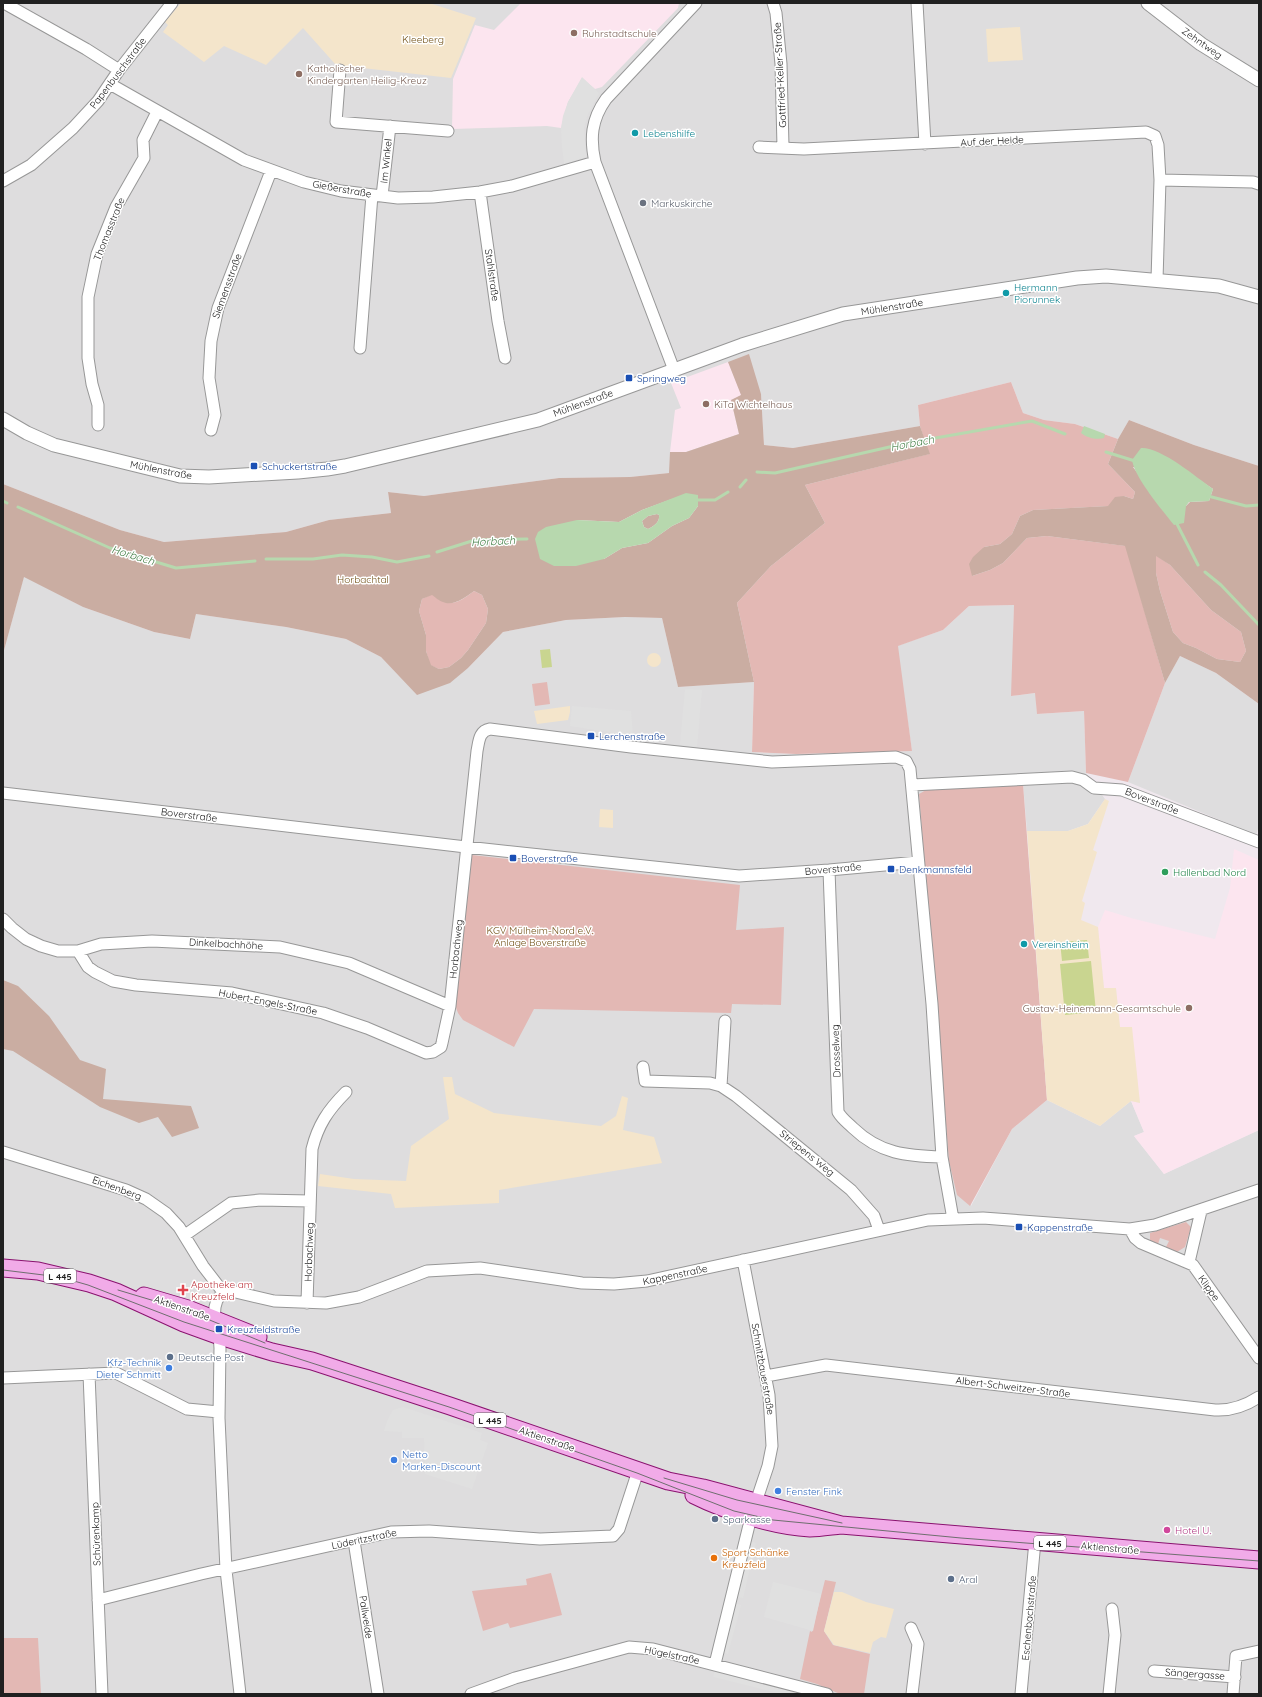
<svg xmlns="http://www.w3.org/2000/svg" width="1262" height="1697" font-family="Quicksand,sans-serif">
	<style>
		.residential { fill: #deddde }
		.education { fill: #fce5ef }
		.grass { fill: #e3b8b4 }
		.forest { fill: #caada2; fill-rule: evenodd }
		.park { fill: #f4e5cb }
		.pitch { fill: #c9d590 }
		.parking { fill: #e0e0e0 }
		.water { fill: #b7d8ae; fill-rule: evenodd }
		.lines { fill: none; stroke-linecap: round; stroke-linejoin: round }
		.stream { stroke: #b7d8ae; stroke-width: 3 }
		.minor-casing { stroke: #979797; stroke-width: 13 }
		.tertiary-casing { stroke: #979797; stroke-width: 15 }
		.primary-casing { stroke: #8a126f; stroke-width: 19 }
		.minor { stroke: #fff; stroke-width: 11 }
		.tertiary { stroke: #fff; stroke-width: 13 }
		.primary { stroke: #f1abe8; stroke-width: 17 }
		.tram { stroke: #6e6e6e; stroke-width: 1 }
		.education-dot { fill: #8d6e63; stroke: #fff; stroke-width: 1.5 }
		.culture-dot { fill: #0f9aa8; stroke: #fff; stroke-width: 1.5 }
		.worship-dot { fill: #6b7280; stroke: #fff; stroke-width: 1.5 }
		.transit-dot { fill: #1a4fb4; stroke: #fff; stroke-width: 1.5 }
		.leisure-dot { fill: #2e9e5b; stroke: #fff; stroke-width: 1.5 }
		.health-dot { fill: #e0444e; stroke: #fff; stroke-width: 1.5 }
		.service-dot { fill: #5c6f8a; stroke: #fff; stroke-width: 1.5 }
		.shop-dot { fill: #3f7fe0; stroke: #fff; stroke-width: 1.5 }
		.hotel-dot { fill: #d1479c; stroke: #fff; stroke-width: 1.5 }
		.food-dot { fill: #e8710a; stroke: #fff; stroke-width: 1.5 }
		.labels { text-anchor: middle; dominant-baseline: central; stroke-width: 3; stroke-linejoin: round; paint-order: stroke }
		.shield { fill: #fff; stroke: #636363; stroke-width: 1 }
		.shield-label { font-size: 9px; font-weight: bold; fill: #202020 }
		.education-label { font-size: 10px; fill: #785e54; stroke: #fff; text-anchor: start }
		.park-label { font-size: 10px; fill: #735319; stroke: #fff }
		.street-label { font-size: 10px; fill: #202020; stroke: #fff }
		.culture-label { font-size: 10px; fill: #0d838f; stroke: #fff; text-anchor: start }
		.worship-label { font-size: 10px; fill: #5b616d; stroke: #fff; text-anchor: start }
		.transit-label { font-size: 10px; fill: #164399; stroke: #fff; text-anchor: start }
		.leisure-label { font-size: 10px; fill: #27864d; stroke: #fff; text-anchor: start }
		.health-label { font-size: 10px; fill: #be3a42; stroke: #fff; text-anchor: start }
		.service-label { font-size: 10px; fill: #4e5e75; stroke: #fff; text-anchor: start }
		.shop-label { font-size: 10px; fill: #366cbe; stroke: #fff; text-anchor: start }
		.hotel-label { font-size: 10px; fill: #b23c85; stroke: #fff; text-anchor: start }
		.food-label { font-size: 10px; fill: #c56008; stroke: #fff; text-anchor: start }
		.water-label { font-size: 11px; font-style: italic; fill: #468049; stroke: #fff }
	</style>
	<rect width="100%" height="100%" fill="#f0e8ee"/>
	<path class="residential" d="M3,3H1259V466L1194,445L1129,420L1118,439L1075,424L1044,420L1023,413L1011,382L918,405L920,426L793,448L764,445L761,394L728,362L742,395L731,400L739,434L669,473L630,477L559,478L424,496L388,492L391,513L329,520L286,532L164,542L120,530L3,484Z
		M24,576L83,607L154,632L190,639L196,614L286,627L346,639L381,657L417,694L468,668L503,632L566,620L625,617L662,618L678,687L754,682L752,752L796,754L912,751L897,646L943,630L969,606L1014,605L1012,696L1036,693L1037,714L1084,711L1086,773L1105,799L1088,824L1068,831H1027L1023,784L926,790L971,1206L1012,1129L1047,1100L1100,1126L1131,1101L1144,1132L1134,1136L1164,1174L1259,1130V1694H3V654Z
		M1180,656L1216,673L1259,704V826L1256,835L1128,782L1165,683Z"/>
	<path class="education" d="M521,3H679L678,8L602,87L595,89L582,78L568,102L561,128L547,126L452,129L453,79L475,25L494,30Z
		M728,362L742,395L731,400L739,434L686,452H670L675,410L681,408L671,383Z
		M1234,849L1259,860V1130L1164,1174L1134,1136L1144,1132L1131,1101L1140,1103L1131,1027L1120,1028L1116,988H1104L1098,927L1105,910L1131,918L1215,939L1230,888Z"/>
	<path class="grass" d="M1011,382L1023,413L1044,420L1075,424L1118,439L1108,464L1135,492L1133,499L1124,496L1109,506L1033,510L1020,516L1012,534L1000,544L984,547L972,576L990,570L1003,563L1027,538L1047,536L1126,546L1165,683L1128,782L1086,773L1084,711L1037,714L1035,693L1011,696L1014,605L969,606L943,630L898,646L912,751L796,754L752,752L754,682L737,603L771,566L825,523L805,485L929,454L920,426L918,405Z
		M1156,555L1170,565L1211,610L1241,632L1246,651L1240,662L1217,659L1196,648L1183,643L1173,632L1160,591L1156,573Z
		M474,591L482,595L488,609L486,623L468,650L461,658L449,667L439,669L430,665L426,651V635L419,611L422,599L432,594C450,607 456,605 474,591Z
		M547,682L550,704L535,706L532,684Z
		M1023,784L1047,1100L1012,1129L970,1206L957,1195L949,1161L919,794L926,790Z
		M472,855L740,885L736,930L784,927L781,1005L732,1004L731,1013L534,1009L514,1047L463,1020L458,1013L455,1005Z
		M1186,1222L1191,1227L1185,1247L1177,1252L1166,1247L1169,1241L1160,1238L1158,1244L1150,1241V1233Z
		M551,1573L562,1615L510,1628L508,1623L483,1631L472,1591L527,1585L526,1579Z
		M825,1580L836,1582L824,1631L833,1645L870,1654L864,1694H840L817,1684L800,1679L810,1631L812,1632Z
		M3,1638H38L41,1694H3Z"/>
	<path class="forest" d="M749,354L761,394L764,445L793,448L920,426L930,454L805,485L825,523L771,566L737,603L754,682L678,687L662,618L625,617L566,620L503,632L468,668L450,683L417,695L381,657L346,639L286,627L196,614L190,639L154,632L83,607L24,577L3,654V484L120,530L164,542L286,532L329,520L391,513L388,492L424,496L559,478L630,477L669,473L670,452H686L739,434L731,400L741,395L728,362ZM698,496V506L689,518L672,526L648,543L622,548L604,559L577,520L619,522L642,510L672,499ZM474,591L482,595L488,609L486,623L468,650L461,658L449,667L439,669L431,665L426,651V635L419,611L422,599L432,595C435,597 439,601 443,602C453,607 466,597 474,591Z
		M1129,420L1194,445L1259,466V704L1216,673L1180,656L1165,683L1125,546L1047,536L1027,538L1003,563L990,570L972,576L969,564L973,557L984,547L1000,544L1012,534L1020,516L1033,510L1108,506L1115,497L1124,496L1133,499L1135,492L1108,464L1118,439ZM1133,467L1189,473L1213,489L1209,501L1190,502L1186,506L1139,475ZM1156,556L1170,565L1211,610L1241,632L1246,651L1240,662L1217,659L1196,648L1183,643L1173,632L1160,591L1156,573Z
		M657,514L659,515C660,522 654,526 648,529L644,527L642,521L648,516Z
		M3,980L18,986L49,1016L80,1060L106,1069L103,1099L191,1106L199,1128L172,1137L158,1117L139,1123L100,1107L13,1051L3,1049Z"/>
	<path class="park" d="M181,3H429L476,18L451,78L336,65L303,28L266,65L224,46L204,62L163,32L168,25L165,22Z
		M1020,27L1023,60L988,62L986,29Z
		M647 660a7 7 0 1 1 14 0a7 7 0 1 1-14 0Z
		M570,706V712L568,720L537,724L534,711Z
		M1105,799L1109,801L1093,850L1097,852L1082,901L1085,903L1081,920L1098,927L1104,988H1116L1120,1027H1132L1140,1103L1131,1101L1100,1126L1047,1100L1027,831H1068L1088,824Z
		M600,809L613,810V828L599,827Z
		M443,1077H452L455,1094L494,1113L601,1126L616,1116L622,1096L628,1098L623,1130L654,1137L662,1163L499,1190V1203L395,1208L391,1194L318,1186L320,1174L354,1179L406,1181L411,1146L449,1119Z
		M834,1592H842L866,1602L894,1609L886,1638L881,1637L873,1642L870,1653L834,1645L824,1631Z"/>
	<path class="pitch" d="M550,649L552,667L542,668L540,650Z
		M1087,940L1089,958L1062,961L1060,942Z
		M1091,961L1096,1012L1065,1015L1060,964Z"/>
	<path class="parking" d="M582,77L599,93L588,114L584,128L586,157L564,164L562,148L561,128L563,116L568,102Z
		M685,689L702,690L697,747L680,745Z
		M572,706L631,711L633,736L570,726Z
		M403,1407L482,1433L480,1440L488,1443L472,1489L425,1474L424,1438H402V1432L384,1431L388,1419L393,1410Z
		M750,1541L756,1543L743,1598L736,1597Z
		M773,1582L821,1594L813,1631L764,1617Z
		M734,1603L741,1605L728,1654L722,1652Z
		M715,1669L813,1694H781L713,1677Z"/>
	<path class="water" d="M1084,426L1105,434L1104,438C1097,440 1087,438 1081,433Z
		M1141,448C1161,447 1196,477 1213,489L1209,501L1189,502L1186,506L1184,523L1174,525C1162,510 1135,478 1132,460Z
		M686,493L698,495V506L689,518L672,526L648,543L622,548L604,559L576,566H554L540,559L535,539L538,532L546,527L577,520L619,522L642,510ZM657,514L659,515C660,522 654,526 648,529L644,527L642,521L648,516Z"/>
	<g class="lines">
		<path class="stream" d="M1106,452L1135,461
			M757,472L775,473L907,443L1032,421L1065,434
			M740,487L746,480
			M1208,496L1246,506L1259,505
			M698,500H715L728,492
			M3,501L7,503
			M18,507L110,548L176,568L255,561
			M1176,522L1198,565
			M437,552L475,540L527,539
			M266,559H313L342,555L372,557L397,562L429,556
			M1205,572L1221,585L1259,625"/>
		<defs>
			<path id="minor" d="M4,3L86,49L119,70
				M773,3L776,13L781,64L783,147
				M917,3L925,144
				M340,70L336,122L448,131
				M110,84L244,160L304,182L341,191L398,198L433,197L480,192L512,186L595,162
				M759,147L804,149L1146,132L1155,136L1158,145L1160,180L1157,280
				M1160,180L1253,182L1259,184
				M3,181L31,165L73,128L98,101L119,70L172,3
				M480,192L498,321L505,358
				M382,196L390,126
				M360,348L372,195
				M674,370L595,162C590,139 591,120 606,99L696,3
				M98,425V405L92,384L88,358V297L97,254L116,207L144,158L143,140L157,112
				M211,430L215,415L209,378L211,341L218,308L271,171
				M912,785L1072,777L1083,780L1094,788L1122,790L1259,842
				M3,793L466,847L739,876L829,870L918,862
				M829,870L838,1112C842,1119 848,1123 853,1128C880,1154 907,1156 942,1157
				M3,919L12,928L26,939L41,946L58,951H78L101,944L152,941L280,947L349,963L450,1006
				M78,951L88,967L95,972L113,981L136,985L232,993L323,1013L367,1028L426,1053L433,1052L441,1047L442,1043L450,1006L477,751C479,741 479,731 490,729L631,747L772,762L896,757L906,761L910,769L932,1004L942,1157L953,1219
				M643,1067L645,1081L710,1083L721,1086L736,1096L851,1190L874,1216L879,1230
				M721,1086L725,1021
				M3,1152L126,1190L146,1199L166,1213L179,1227L203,1266L223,1292
				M1130,1229L1135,1238L1141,1243L1193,1265L1259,1358
				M185,1235L231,1203L260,1200L310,1201
				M1189,1262L1201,1211
				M307,1303L312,1149C318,1125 328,1110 346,1092
				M89,1374L102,1694
				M766,1376L826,1365L1215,1410C1232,1411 1245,1406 1259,1397
				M3,1378L116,1373L187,1409L219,1412
				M354,1541L378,1694
				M98,1600L201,1574L391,1532L429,1531L540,1539L613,1536L619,1529L638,1471
				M911,1628L918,1644L912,1694
				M715,1664L751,1517L768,1466L772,1446L769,1395L743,1260
				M1154,1671L1235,1677
				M240,1694L226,1570L219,1418L220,1348L219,1334L214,1322L215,1307L217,1300L223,1292L227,1290L274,1301L326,1303L359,1297L427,1271L480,1268L582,1283L614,1284L647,1281L928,1220L983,1218L1130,1229L1155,1225L1259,1190
				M471,1694L515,1678L629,1647L653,1649L827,1694
				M1021,1694L1035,1541
				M1109,1694L1115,1635L1112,1609
				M1233,1694L1236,1656L1259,1651"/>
			<path id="tertiary" d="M1148,3L1201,44L1259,80
				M3,419L27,433L54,445L180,476L209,477L298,472L327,469L345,466L538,420L742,345L843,314L1077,278L1106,276L1219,286L1259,297"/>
			<path id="primary" d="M3,1268L38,1271L89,1283L116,1292L184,1323L220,1336L272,1352L312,1361L450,1406L668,1481L703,1488L841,1525
				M144,1296L188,1309L258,1337
				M694,1495C726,1511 774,1526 810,1528C820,1528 831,1526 841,1525L1259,1560"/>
		</defs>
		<use href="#minor" class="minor-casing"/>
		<use href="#tertiary" class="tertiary-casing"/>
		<use href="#primary" class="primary-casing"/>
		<use href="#minor" class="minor"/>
		<use href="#tertiary" class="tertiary"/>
		<use href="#primary" class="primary"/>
		<path class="tram" d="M3,1270L60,1277L88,1285L184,1322L449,1407L637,1473L734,1511L773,1520L961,1538L1259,1561
			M118,1290L188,1311L265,1343
			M664,1478L737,1500L842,1523"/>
	</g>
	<g class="education-dot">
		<circle cx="574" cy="33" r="4"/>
		<circle cx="299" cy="74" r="4"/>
		<circle cx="706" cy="404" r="4"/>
		<circle cx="1189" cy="1008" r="4"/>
	</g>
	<g class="culture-dot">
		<circle cx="635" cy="133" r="4"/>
		<circle cx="1006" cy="293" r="4"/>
		<circle cx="1024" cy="944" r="4"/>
	</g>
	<circle class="worship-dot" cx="643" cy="203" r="4"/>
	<g class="transit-dot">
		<rect x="625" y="374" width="8" height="8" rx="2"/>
		<rect x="250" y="462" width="8" height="8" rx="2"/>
		<rect x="587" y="732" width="8" height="8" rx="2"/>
		<rect x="509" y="854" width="8" height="8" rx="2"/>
		<rect x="887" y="865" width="8" height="8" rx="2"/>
		<rect x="1015" y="1223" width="8" height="8" rx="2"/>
		<rect x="215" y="1325" width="8" height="8" rx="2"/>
	</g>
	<circle class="leisure-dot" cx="1165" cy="872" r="4"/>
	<path class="health-dot" d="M181 1284h4v4h4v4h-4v4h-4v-4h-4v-4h4z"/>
	<g class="service-dot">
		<circle cx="170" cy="1357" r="4"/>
		<circle cx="715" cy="1519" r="4"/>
		<circle cx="951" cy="1579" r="4"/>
	</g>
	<g class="shop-dot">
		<circle cx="169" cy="1368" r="4"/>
		<circle cx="394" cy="1460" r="4"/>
		<circle cx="778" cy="1491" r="4"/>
	</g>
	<circle class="hotel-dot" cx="1167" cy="1530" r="4"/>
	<circle class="food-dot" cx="714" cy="1558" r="4"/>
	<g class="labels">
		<g class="shield">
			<rect x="44" y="1269" width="32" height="14" rx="3"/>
			<rect x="474" y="1413" width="32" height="14" rx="3"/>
			<rect x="1034" y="1536" width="32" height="14" rx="3"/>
		</g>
		<g class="shield-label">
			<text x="60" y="1276">L 445</text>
			<text x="490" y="1420">L 445</text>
			<text x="1050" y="1543">L 445</text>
		</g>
		<g class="education-label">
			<text x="582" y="33">Ruhrstadtschule</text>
			<text x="307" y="68">Katholischer<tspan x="307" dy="12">Kindergarten Heilig-Kreuz</tspan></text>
			<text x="714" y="404">KiTa Wichtelhaus</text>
			<text x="1181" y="1008" text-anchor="end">Gustav-Heinemann-Gesamtschule</text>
		</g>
		<g class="park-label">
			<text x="423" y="39">Kleeberg</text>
			<text x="363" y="579">Horbachtal</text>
			<text x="540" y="930">KGV Mülheim-Nord e.V.<tspan x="540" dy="12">Anlage Boverstraße</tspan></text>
		</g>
		<g class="street-label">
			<text transform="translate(1202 43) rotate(35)">Zehntweg</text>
			<text transform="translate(118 73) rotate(-53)">Papenbuschstraße</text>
			<text transform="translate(780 75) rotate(-93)">Gottfried-Keller-Straße</text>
			<text transform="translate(992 141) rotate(-3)">Auf der Heide</text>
			<text transform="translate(386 161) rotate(-84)">Im Winkel</text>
			<text transform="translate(342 189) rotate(10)">Gießerstraße</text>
			<text transform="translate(109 229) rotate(-68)">Thomasstraße</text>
			<text transform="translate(492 275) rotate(82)">Stahlstraße</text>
			<text transform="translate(227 286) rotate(-70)">Siemensstraße</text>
			<text transform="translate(892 307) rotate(-9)">Mühlenstraße</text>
			<text transform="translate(583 403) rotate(-20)">Mühlenstraße</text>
			<text transform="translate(161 470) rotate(11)">Mühlenstraße</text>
			<text transform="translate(1152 801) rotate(21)">Boverstraße</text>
			<text transform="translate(189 815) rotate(7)">Boverstraße</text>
			<text transform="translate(833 869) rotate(-5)">Boverstraße</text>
			<text transform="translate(226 944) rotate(3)">Dinkelbachhöhe</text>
			<text transform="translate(456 949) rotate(-84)">Horbachweg</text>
			<text transform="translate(268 1002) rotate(11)">Hubert-Engels-Straße</text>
			<text transform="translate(836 1051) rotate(-92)">Drosselweg</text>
			<text transform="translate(807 1153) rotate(39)">Striepens Weg</text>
			<text transform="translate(117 1188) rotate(20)">Eichenberg</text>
			<text transform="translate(309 1252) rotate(-88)">Horbachweg</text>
			<text transform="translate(675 1275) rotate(-12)">Kappenstraße</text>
			<text transform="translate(1209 1288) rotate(54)">Klippe</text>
			<text transform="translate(182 1308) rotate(19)">Aktienstraße</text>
			<text transform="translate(763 1369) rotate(80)">Schmitzbauerstraße</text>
			<text transform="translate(1013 1387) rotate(7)">Albert-Schweitzer-Straße</text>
			<text transform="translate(547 1439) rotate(19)">Aktienstraße</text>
			<text transform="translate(96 1534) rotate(-92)">Schürenkamp</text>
			<text transform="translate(364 1539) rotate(-12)">Lüderitzstraße</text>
			<text transform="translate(1110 1548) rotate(5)">Aktienstraße</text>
			<text transform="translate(366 1617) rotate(81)">Pallweide</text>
			<text transform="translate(1029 1618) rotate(-85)">Eschenbachstraße</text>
			<text transform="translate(672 1655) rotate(12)">Hügelstraße</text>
			<text transform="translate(1195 1674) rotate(4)">Sängergasse</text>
		</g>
		<g class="culture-label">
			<text x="643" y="133">Lebenshilfe</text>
			<text x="1014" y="287">Hermann<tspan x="1014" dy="12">Piorunnek</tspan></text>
			<text x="1032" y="944">Vereinsheim</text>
		</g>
		<g class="worship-label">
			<text x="651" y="203">Markuskirche</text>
		</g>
		<g class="transit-label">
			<text x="637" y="378">Springweg</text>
			<text x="262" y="466">Schuckertstraße</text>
			<text x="599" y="736">Lerchenstraße</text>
			<text x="521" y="858">Boverstraße</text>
			<text x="899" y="869">Denkmannsfeld</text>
			<text x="1027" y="1227">Kappenstraße</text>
			<text x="227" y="1329">Kreuzfeldstraße</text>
		</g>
		<g class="leisure-label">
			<text x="1173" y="872">Hallenbad Nord</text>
		</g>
		<g class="health-label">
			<text x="191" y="1284">Apotheke am<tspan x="191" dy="12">Kreuzfeld</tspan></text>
		</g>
		<g class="service-label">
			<text x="178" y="1357">Deutsche Post</text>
			<text x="723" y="1519">Sparkasse</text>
			<text x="959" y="1579">Aral</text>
		</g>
		<g class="shop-label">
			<text x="161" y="1362" text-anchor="end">Kfz-Technik<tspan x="161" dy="12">Dieter Schmitt</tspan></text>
			<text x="402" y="1454">Netto<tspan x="402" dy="12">Marken-Discount</tspan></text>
			<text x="786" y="1491">Fenster Fink</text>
		</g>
		<g class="hotel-label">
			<text x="1175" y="1530">Hotel U.</text>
		</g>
		<g class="food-label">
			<text x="722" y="1552">Sport Schänke<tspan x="722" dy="12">Kreuzfeld</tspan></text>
		</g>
		<g class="water-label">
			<text transform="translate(912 443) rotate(-11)">Horbach</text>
			<text transform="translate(493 541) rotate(-3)">Horbach</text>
			<text transform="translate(133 555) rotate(17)">Horbach</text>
		</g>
	</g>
	<rect width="1262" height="1697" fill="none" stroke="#202020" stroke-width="8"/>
</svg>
